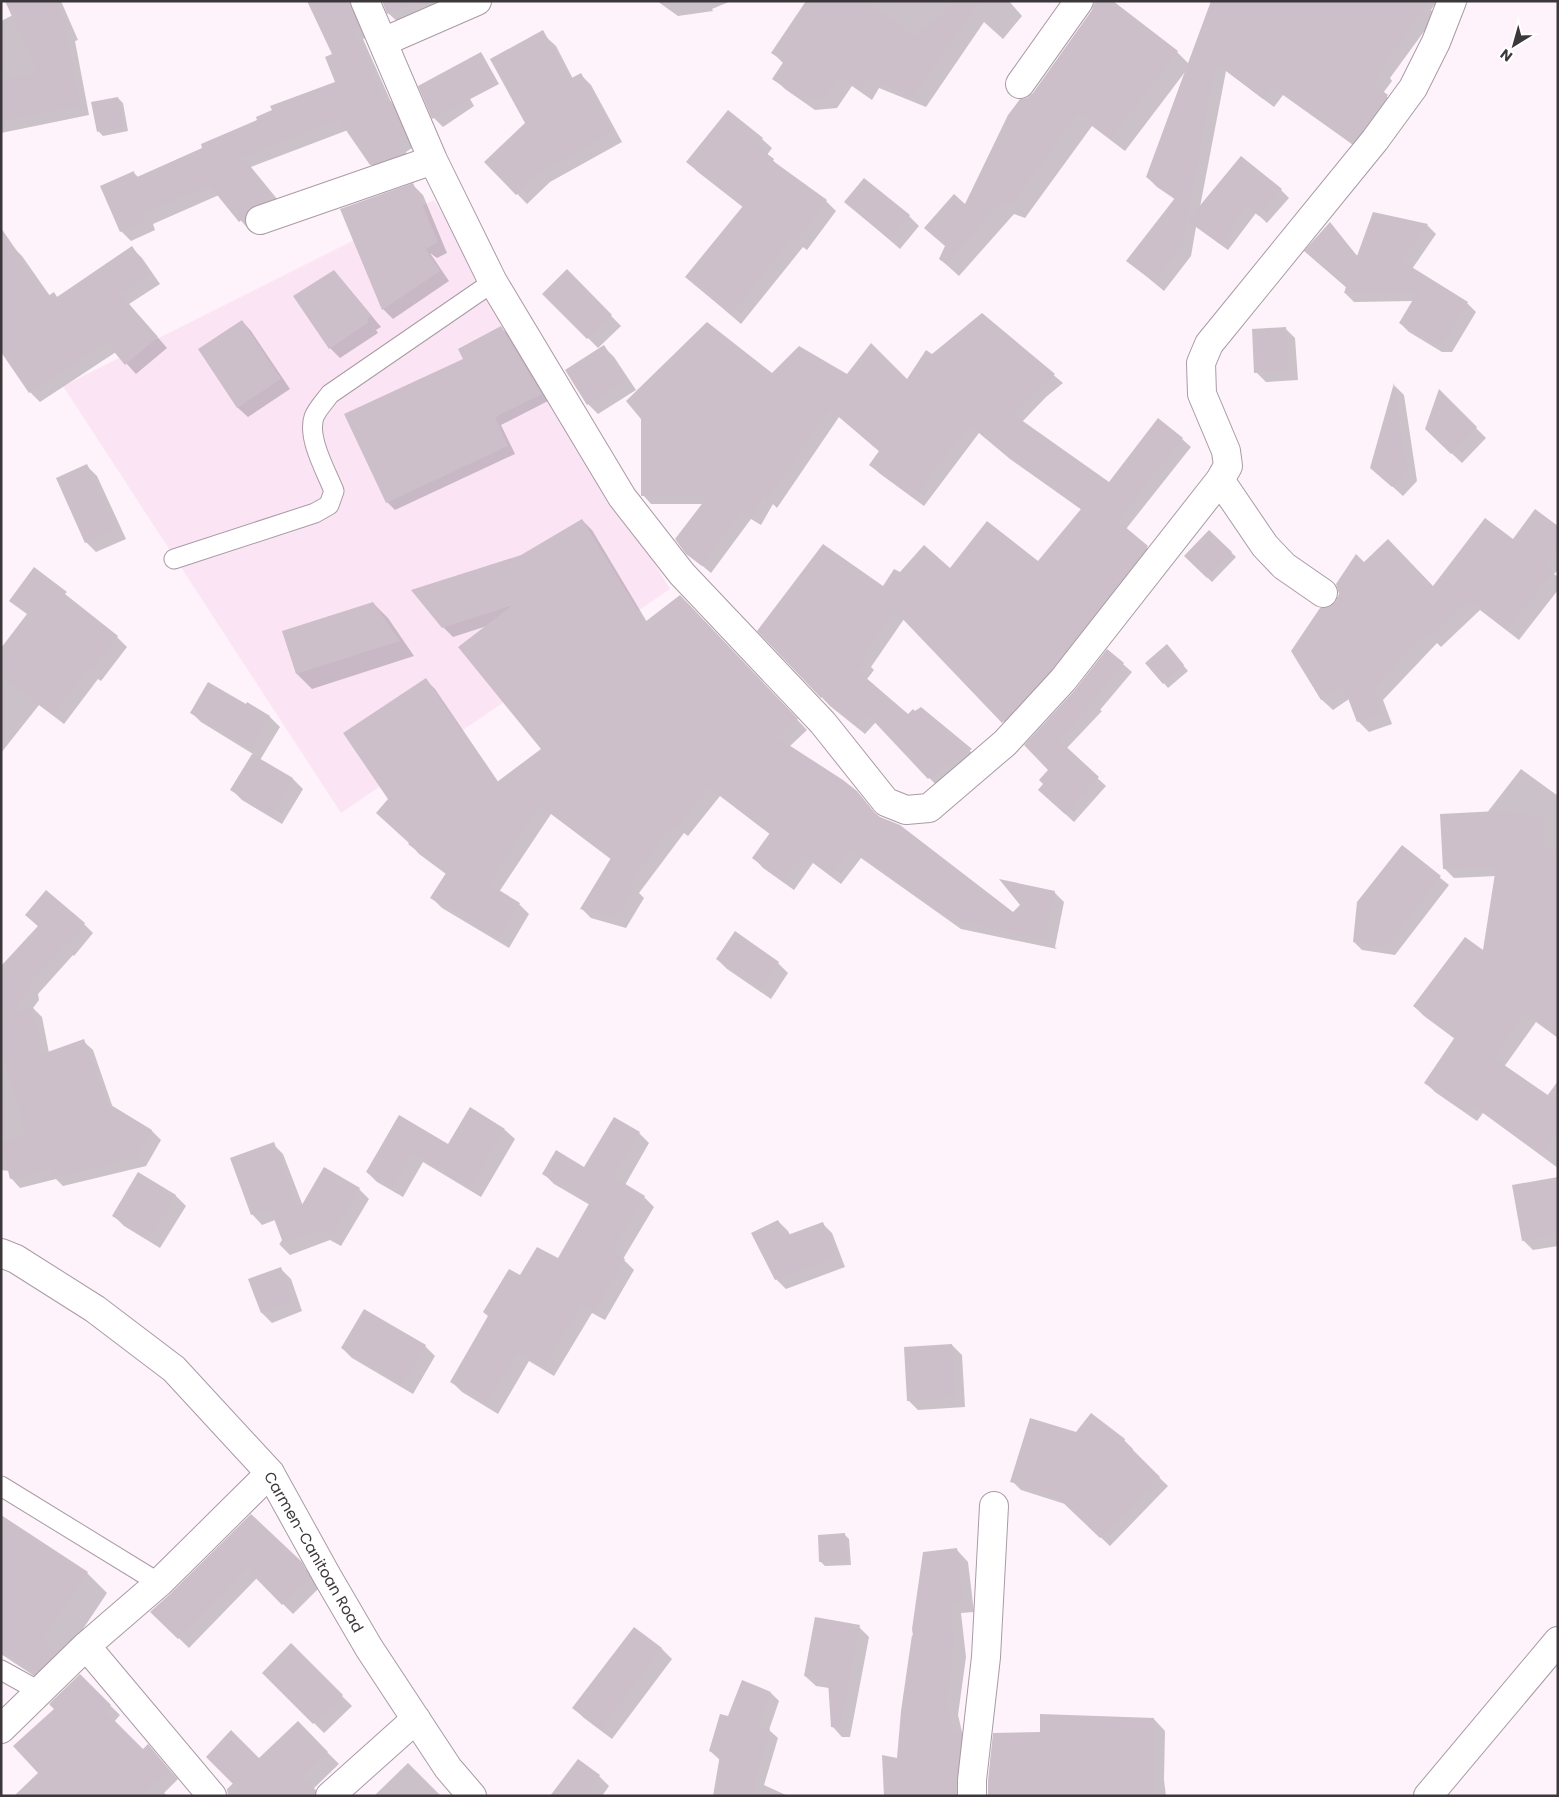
<svg xmlns="http://www.w3.org/2000/svg" width="1559" height="1797" font-family="Poppins,sans-serif">
	<style>
		.built { fill: #fbe5f5 }
		.shadow { fill: #0003 }
		.building { fill: #cdbfc9 }
		.lines { fill: none; stroke-linecap: round; stroke-linejoin: round }
		.lane-casing { stroke: #a99ba5; stroke-width: 21 }
		.street-casing { stroke: #a99ba5; stroke-width: 30 }
		.secondary-casing { stroke: #a99ba5; stroke-width: 30 }
		.lane { stroke: #fff; stroke-width: 19 }
		.street { stroke: #fff; stroke-width: 28 }
		.secondary { stroke: #fff; stroke-width: 28 }
		.labels { text-anchor: middle; dominant-baseline: central; stroke-width: 4; stroke-linejoin: round; paint-order: stroke }
		.street-label { font-size: 15px; fill: #3c373b; stroke: #fff }
	</style>
	<rect width="100%" height="100%" fill="#fef2fb"/>
	<path class="built" d="M434,200L670,589L341,813L63,386Z"/>
	<path class="shadow" d="M11,1H61L78,40L75,41L89,115L1,133V21L13,15Z
		M318,1H364L368,37L363,39L391,102L401,112L415,146L406,152L411,165L381,175L371,164L348,130L251,167L282,205L250,231L219,195L153,224L155,230L131,241L121,231L134,173L138,177L204,148L337,82L333,55Z
		M383,1H465L399,23L388,13Z
		M657,1H731L712,9L713,11L678,16Z
		M807,1H1009L1022,16L1003,39L984,22L926,107L879,88L872,100L852,86L837,108L815,110L785,89L774,78L784,64L773,53Z
		M1212,1H1437L1431,10L1436,15L1390,78L1392,81L1383,93L1397,106L1363,152L1283,95L1274,107L1226,71L1200,207L1281,190L1289,198L1267,223L1256,213L1228,250L1196,227L1191,256L1164,291L1128,261L1176,200L1157,187L1147,177L1185,72L1125,151L1092,126L1025,218L1014,214L959,276L940,259L1009,116L1177,52L1189,64Z
		M545,36L556,46L573,79L581,75L591,85L622,142L550,182L527,204L486,162L526,123Z
		M465,90L474,106L443,127L433,117Z
		M118,98L123,103L128,131L103,136L99,132Z
		M762,139L772,148L767,155L782,169L826,201L836,211L807,250L803,247L741,324L687,277L744,208L698,172L688,162Z
		M413,185L423,195L447,253L437,258L430,253L449,281L393,319L383,309L342,209Z
		M846,202L909,216L919,226L900,249Z
		M1330,224L1358,257L1427,225L1436,234L1412,269L1467,303L1476,312L1452,352H1442L1409,332L1400,323L1414,301L1354,302L1345,293L1347,288L1315,260Z
		M12,246L22,256L50,296L54,294L58,298L132,248L142,258L160,284L129,304L167,348L136,374L116,352L40,402L30,392L1,350Z
		M334,271L381,327L376,330L378,333L340,358L330,348Z
		M567,271L621,326L598,348L544,294Z
		M982,315L1063,383L1046,397L1022,422L1109,484L1182,439L1191,447L1126,529L1156,556L1012,730L904,619L871,667L874,670L867,679L908,715L921,708L979,759L938,787L876,722L865,734L830,706L759,631L883,588L900,574L1038,563L1082,510L1010,459L979,433L924,506L879,473L871,465L880,452L839,417L777,508L773,504L761,525L751,519L711,573L687,553L703,504H651L643,495L772,375L847,376L907,381L932,356Z
		M242,321L251,331L290,389L248,417L238,408L199,350Z
		M501,328L509,335L548,401L501,425L515,454L395,510L387,502L465,359Z
		M1285,328L1295,338L1298,380L1266,382L1256,372Z
		M604,347L614,357L636,390L598,414L588,404Z
		M1395,386L1404,395L1417,481L1403,496L1372,468Z
		M1439,391L1486,438L1462,463L1426,429Z
		M87,466L97,476L126,539L96,552L86,542Z
		M582,520L592,530L647,622L690,606L807,730L789,747L857,792L878,817L1013,913L1054,892L1064,902L1055,947L1057,949L961,929L861,858L841,884L813,863L794,890L763,868L754,858L771,835L720,796L688,836L684,833L639,893L644,898L626,928L591,918L582,909L612,860L551,814L499,892L519,904L529,914L509,948L442,908L432,898L446,874L419,854L410,844L389,799L426,680L435,689L499,783L542,749L487,626L453,637L443,627L521,556Z
		M1558,528V570L1554,574L1558,577V590L1519,640L1480,610L1441,647L1437,643L1383,700L1392,724L1369,732L1358,721L1349,699L1333,710L1322,700L1292,651L1337,602L1364,564L1433,587L1513,541Z
		M1209,531L1236,557L1212,582L1185,556Z
		M373,603L388,618L414,656L312,689L297,674L283,632Z
		M117,637L127,647L101,681L98,679L64,724L39,705L1,753V650Z
		M1108,651L1132,672L1100,710L1102,711L1066,749L1106,786L1074,822L1048,798L1045,784L1050,770L1026,745L1075,691Z
		M1171,651L1188,671L1168,688L1147,663Z
		M247,704L270,717L280,727L260,760L293,779L303,789L282,824L242,800L232,790L253,754L201,722L191,712Z
		M1521,769L1558,796V1038L1536,1022L1504,1067L1547,1096L1558,1081V1168L1483,1113L1477,1121L1435,1092L1425,1082L1455,1039L1424,1016L1414,1006L1484,952L1496,876L1454,878L1444,868Z
		M1402,847L1449,885L1395,955L1362,950L1354,942Z
		M26,915L84,924L93,933L74,956L73,955L38,994L39,1000L33,1008L42,1017L49,1053L83,1041L93,1050L113,1108L152,1131L161,1140L146,1166L63,1186L56,1179L20,1188L11,1178L9,1171L1,1170V968L39,927Z
		M735,933L778,963L788,973L771,999L727,969L717,959Z
		M400,1117L449,1145L505,1130L515,1139L481,1197L423,1162L403,1197L377,1182L367,1172Z
		M639,1133L649,1143L625,1185L644,1197L654,1207L623,1259L634,1270L605,1320L592,1313L554,1376L529,1361L498,1414L462,1392L452,1382L520,1277L558,1260L590,1205L554,1184L544,1174L585,1169Z
		M273,1144L283,1154L303,1206L359,1189L369,1199L341,1246L330,1240L290,1255L280,1245L283,1241L275,1220L262,1225L252,1214Z
		M139,1174L176,1196L186,1206L160,1248L124,1226L114,1216Z
		M1558,1178V1246L1533,1250L1523,1240Z
		M778,1221L788,1231L790,1235L822,1223L832,1233L845,1267L786,1289L776,1279Z
		M281,1269L291,1279L302,1311L272,1323L262,1313L250,1279Z
		M952,1345L962,1355L965,1407L918,1410L908,1400Z
		M425,1346L435,1356L413,1394L352,1358L342,1348Z
		M1077,1434L1124,1440L1133,1449L1132,1451L1168,1486L1110,1546L1065,1504L1021,1490L1012,1481Z
		M1,1516L87,1573L107,1593L63,1659L57,1691L1,1654Z
		M251,1516L311,1574L319,1588L293,1614L257,1578L189,1648L152,1612L171,1595Z
		M844,1534L849,1539L851,1565L825,1566L820,1561Z
		M957,1550L968,1562L974,1612L961,1613L966,1657L958,1715L963,1736L973,1746L968,1796H886L898,1760Z
		M859,1627L869,1637L850,1737H842L832,1726L829,1688L816,1686L805,1676Z
		M634,1628L662,1649L672,1659L612,1739L584,1718L574,1708Z
		M291,1645L352,1706L324,1733L264,1673Z
		M80,1676L120,1715L114,1722L143,1751L157,1756L178,1779L164,1793L168,1796H16L40,1773L55,1709Z
		M771,1693L779,1701L769,1730L778,1738L764,1785L788,1796H714L720,1760L710,1751L729,1718Z
		M1154,1719L1165,1731L1164,1780L1166,1796H988L994,1734L1041,1733Z
		M298,1723L339,1764L313,1789L320,1796H228L227,1789Z
		M579,1760L599,1776L609,1786L602,1796H568Z
		M408,1763L441,1796H374Z"/>
	<path class="building" d="M5,1H56L69,30L66,31L80,106L1,121V79L37,72Z
		M307,1H350L359,26L353,29L386,103L391,101L405,135L396,142L401,154L370,165L339,120L242,157L272,194L261,203L249,209L245,217L239,222L209,185L143,214L146,220L120,232L100,186L134,171L135,178L202,148L201,144L257,120L256,117L272,110L270,106L335,82L325,57L332,54Z
		M382,1H415L387,14Z
		M806,1H870L914,36L957,1H980L914,97L868,78L860,90L840,76L826,97L803,100L772,79L784,61L771,53Z
		M1095,1H1113L1178,51L1111,139L1078,113L1011,206L1001,202L946,264L939,259L945,246L924,228L954,194L965,204L1008,115L1020,99L1027,98L1033,93L1092,10Z
		M1211,1H1430L1381,68L1384,70L1373,84L1388,95L1352,143L1273,86L1263,99L1216,63L1182,246L1154,282L1126,261L1175,198L1146,177Z
		M543,30L570,79L581,73L613,132L540,172L516,195L484,162L525,123L490,59Z
		M481,52L499,84L432,119L418,86Z
		M118,97L124,126L97,132L91,102Z
		M728,110L763,138L757,146L774,159L773,161L827,200L797,241L793,238L731,315L685,277L743,206L686,162Z
		M1241,156L1282,189L1259,216L1247,207L1220,244L1188,220Z
		M864,178L910,215L890,240L844,202Z
		M413,183L438,242L426,249L404,216L440,271L382,310L340,209Z
		M1373,212L1428,224L1402,261L1468,302L1443,343H1432L1399,323L1417,293H1344L1346,287L1304,251L1330,222L1357,256Z
		M1,228L48,296L54,292L57,297L132,246L151,274L120,294L158,337L125,365L106,342L29,393L1,352Z
		M567,269L612,315L587,339L542,294Z
		M334,270L372,316L367,319L369,322L329,349L293,296Z
		M982,313L1055,374L1037,389L1013,414L1109,482L1158,418L1183,438L1118,521L1148,546L1051,670L1002,723L895,611L863,658L867,661L858,671L908,714L913,709L915,711L921,707L972,749L928,779L867,714L856,726L822,697L821,698L757,631L823,544L883,586L894,569L900,572L924,545L950,568L987,521L1038,561L1081,509L1000,450L970,425L914,498L869,465L879,451L830,409L768,500L764,496L752,517L742,512L702,566L686,554L675,539L708,496H641V419L626,401L707,322L772,373L799,346L847,374L871,343L907,379L926,350L932,354Z
		M242,320L281,379L237,408L198,349Z
		M501,326L542,394L495,417L508,446L386,503L344,414L463,359L458,349Z
		M1286,327L1288,370L1254,373L1252,329Z
		M604,345L626,380L587,405L565,370Z
		M1394,383L1407,471L1392,487L1370,468Z
		M1439,389L1477,427L1451,454L1425,429Z
		M87,464L117,529L85,543L56,478Z
		M1535,509L1558,526V545L1544,563L1553,571L1508,630L1469,600L1430,638L1426,634L1373,689L1382,713L1357,722L1343,685L1321,700L1291,651L1320,608L1329,607L1336,601L1339,594L1336,584L1356,554L1364,562L1388,539L1433,586L1485,518L1513,539Z
		M582,519L645,622L680,595L798,719L778,738L843,780L857,791L874,812L880,817L900,825L1013,912L1020,905L999,879L1055,891L1046,937L1051,941L950,919L851,849L831,875L803,854L783,881L752,858L770,833L709,787L678,827L673,824L630,883L635,887L616,918L580,909L611,858L540,805L489,884L520,903L499,939L430,898L446,873L408,844L409,843L376,813L388,799L343,733L426,678L497,782L541,749L458,647L513,605L442,628L411,590L521,555Z
		M1209,530L1232,552L1207,578L1184,556Z
		M34,567L67,592L65,594L118,636L90,672L88,670L53,715L1,676V648L27,614L9,601Z
		M373,602L400,641L296,674L282,631Z
		M1167,644L1184,665L1163,684L1145,663Z
		M1107,649L1124,663L1093,701L1094,702L1059,740L1099,777L1065,814L1038,790L1043,784L1039,780L1048,770L1024,745L1074,691Z
		M208,682L246,704L247,702L270,716L251,749L190,713Z
		M252,754L293,778L272,815L230,790Z
		M1517,810L1514,814L1544,816L1543,849L1558,851V1037L1526,1013L1494,1058L1558,1102V1132L1541,1154L1472,1104L1467,1112L1424,1083L1455,1037L1413,1006L1465,937L1483,950L1496,867L1443,869L1440,814Z
		M1402,845L1441,876L1386,947L1353,942L1357,902Z
		M46,890L85,923L65,948L63,946L29,985L30,990L10,1015L33,1007L42,1054L84,1039L106,1102L152,1130L137,1157L53,1178L51,1170L10,1179L1,1141L26,1135L1,1050V966L38,926L25,915Z
		M735,931L779,962L761,989L716,959Z
		M470,1107L505,1129L470,1188L413,1153L392,1188L366,1172L399,1115L448,1144Z
		M614,1117L640,1132L614,1177L645,1196L612,1252L625,1259L595,1311L582,1304L544,1367L518,1352L487,1404L450,1382L488,1316L483,1312L509,1269L520,1275L537,1247L558,1258L590,1202L542,1174L556,1150L584,1167Z
		M274,1142L299,1210L324,1167L360,1188L331,1237L319,1230L279,1245L282,1240L270,1208L251,1215L230,1158Z
		M138,1172L176,1195L150,1239L112,1216Z
		M1558,1177V1234L1522,1241L1512,1185Z
		M778,1220L785,1236L823,1222L836,1257L775,1280L751,1233Z
		M281,1267L293,1301L261,1313L248,1279Z
		M364,1309L426,1345L403,1385L341,1348Z
		M952,1344L955,1397L907,1401L904,1347Z
		M1091,1413L1125,1439L1124,1441L1160,1477L1100,1538L1055,1495L1010,1482L1030,1418L1076,1432Z
		M251,1514L302,1562L310,1578L282,1605L247,1569L178,1639L150,1612L170,1594Z
		M1,1515L88,1572L43,1638L57,1652L37,1672L1,1648Z
		M845,1533L847,1561L819,1562L818,1535Z
		M957,1548L963,1600L950,1602L954,1644L947,1702L954,1733H962L956,1778V1796H884L882,1755L897,1758L901,1711L912,1635L913,1636L912,1629L923,1552Z
		M815,1617L860,1625L840,1728L831,1727L828,1681L804,1676Z
		M634,1627L662,1648L601,1730L572,1708Z
		M291,1643L343,1695L313,1724L262,1673Z
		M80,1674L111,1705L105,1711L143,1749L148,1744L169,1769L142,1796H14L38,1773L13,1746L54,1709L49,1704Z
		M742,1680L771,1692L759,1725L770,1729L751,1796H713L720,1755L709,1751L720,1714L728,1716Z
		M1040,1714L1154,1718L1153,1768H1154V1796H988V1781L993,1733L1040,1732Z
		M298,1721L328,1752L302,1777L316,1790L315,1796H245L206,1757L231,1730L259,1758Z
		M578,1759L600,1775L585,1796H550Z"/>
	<g class="lines">
		<defs>
			<path id="lane" d="M174,559L315,513L329,505L334,491C326,471 307,438 314,417C317,409 325,401 330,394L493,282
				M1,1486L159,1583
				M1,1670L39,1691"/>
			<path id="street" d="M365,1L433,160L493,282L622,497L682,574L823,723L886,802L906,810L929,808L1005,743L1063,680L1220,480L1228,466L1226,451L1202,394L1201,363L1209,344L1375,140L1413,88L1436,42L1452,1
				M383,42L477,1
				M1020,84L1079,1
				M260,220L433,160
				M1220,480L1265,546L1284,566L1323,593
				M86,1646L212,1796
				M1,1729L86,1646L159,1583L270,1473
				M330,1796L416,1719
				M972,1796V1780L986,1657L994,1506
				M1428,1796L1558,1641"/>
			<path id="secondary" d="M1,1253L16,1259L95,1309L174,1369L270,1473L327,1576L369,1648L448,1768L472,1796"/>
		</defs>
		<use href="#lane" class="lane-casing"/>
		<use href="#street" class="street-casing"/>
		<use href="#secondary" class="secondary-casing"/>
		<use href="#lane" class="lane"/>
		<use href="#street" class="street"/>
		<use href="#secondary" class="secondary"/>
	</g>
	<g class="labels">
		<g class="street-label">
			<text transform="translate(314 1552) rotate(60)">Carmen-Canitoan Road</text>
		</g>
	</g>
	<rect width="1559" height="1797" fill="none" stroke="#3c373b" stroke-width="5"/>
	<g transform="translate(1514 45) rotate(217)" stroke="#ffffff" stroke-width="4" paint-order="stroke">
	<path d="M0-4L9 19L0 12L-9 19Z" fill="#3c373b"/>
	<text y="-8" font-size="14" font-weight="bold" text-anchor="middle" fill="#3c373b">N</text>
	</g>
</svg>
